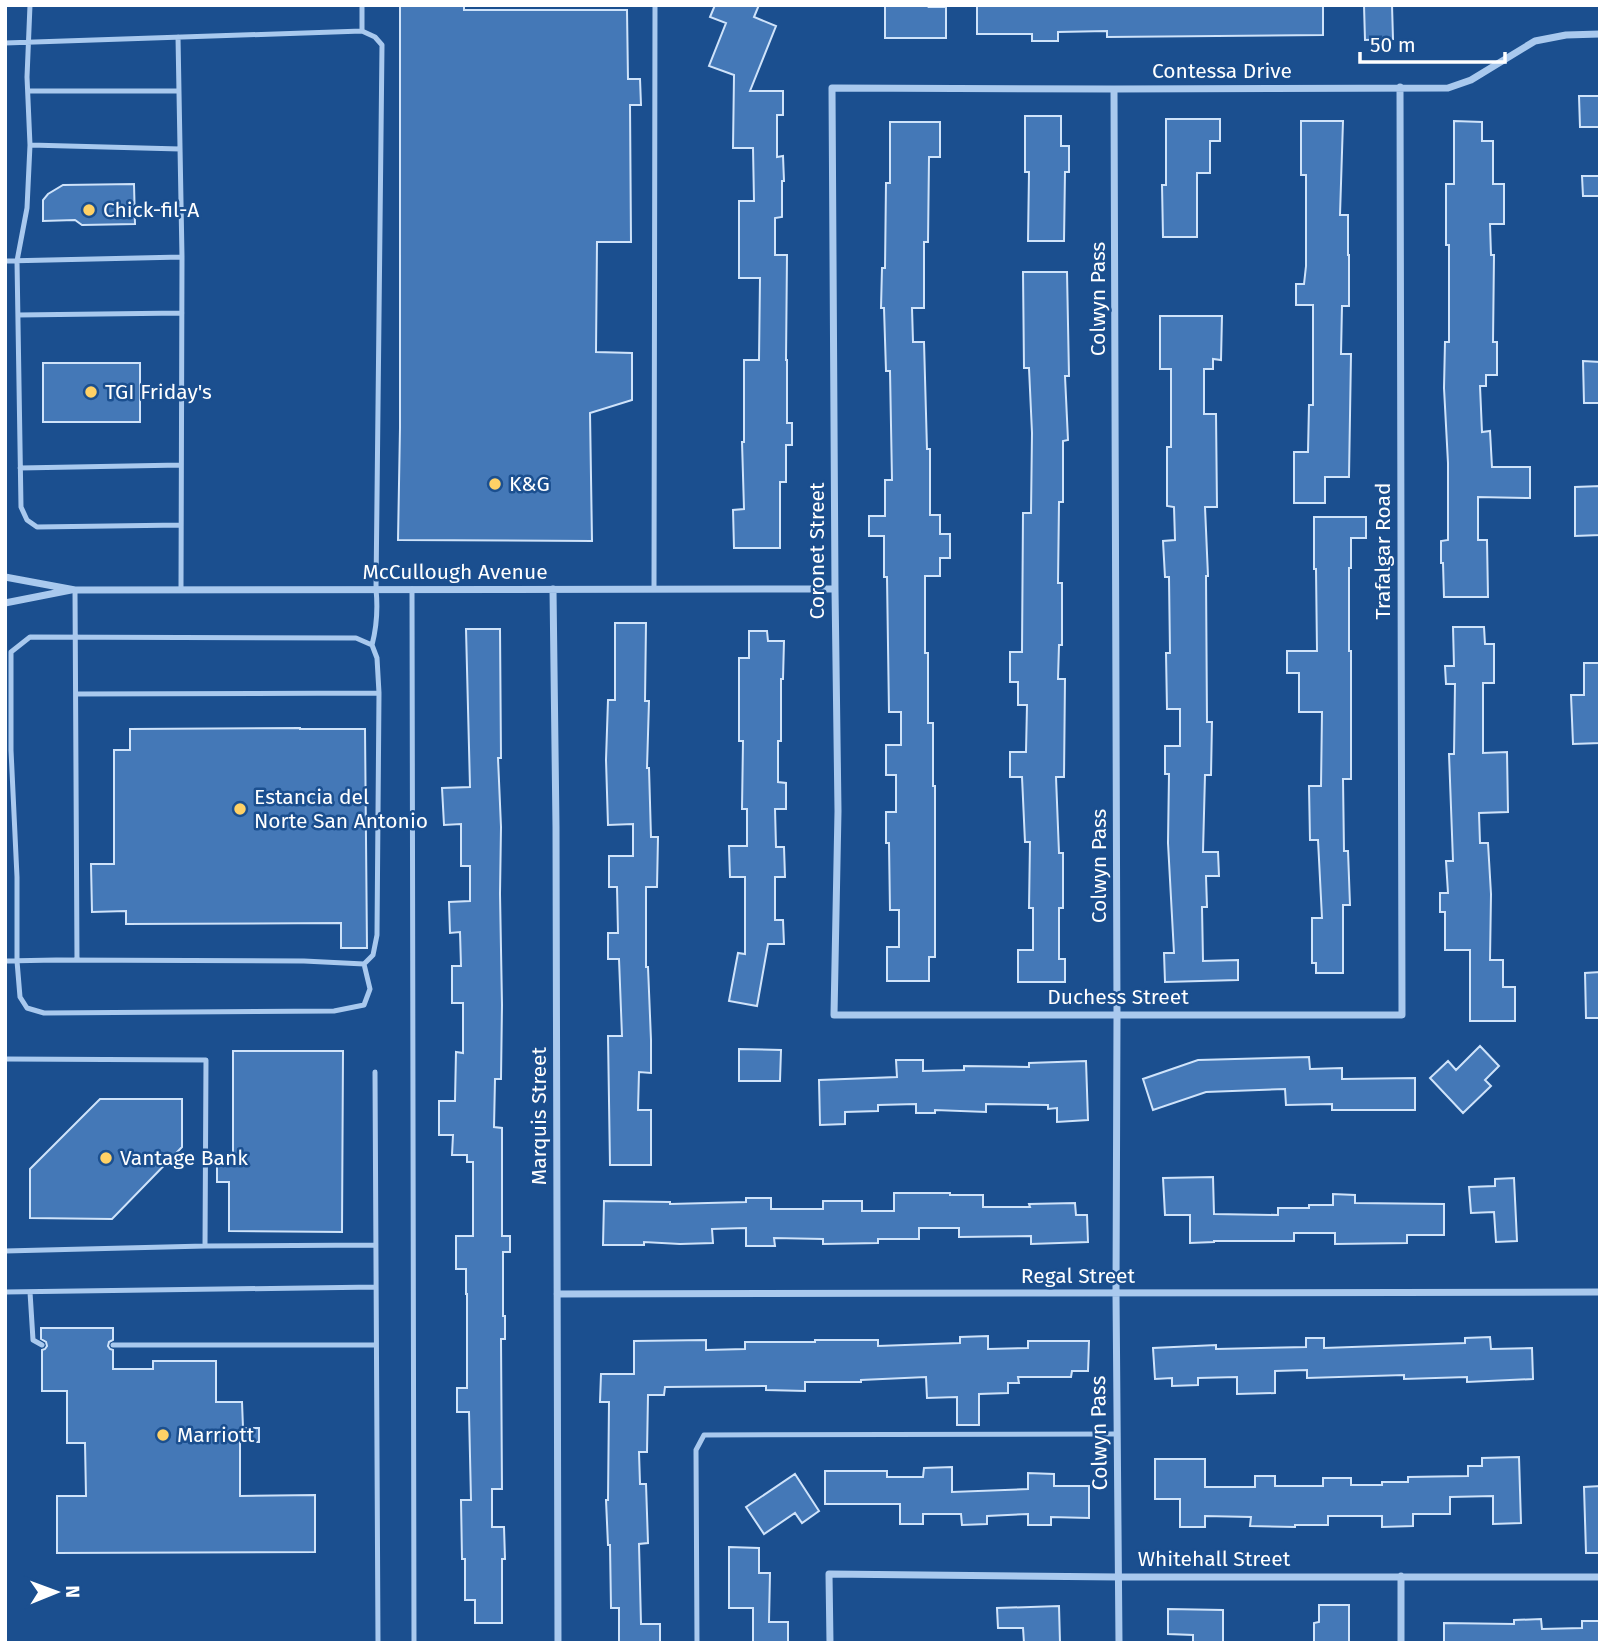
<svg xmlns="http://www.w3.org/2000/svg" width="1605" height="1648" font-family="'Fira Sans',sans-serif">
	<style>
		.building { fill: #4478b7; stroke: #cfe3fa; stroke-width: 2 }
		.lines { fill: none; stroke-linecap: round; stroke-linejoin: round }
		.service { stroke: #a9c9ee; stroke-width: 5 }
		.minor { stroke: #a9c9ee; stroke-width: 7 }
		.poi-dot { fill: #ffd166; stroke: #1b4f8f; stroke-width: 2.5 }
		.labels { text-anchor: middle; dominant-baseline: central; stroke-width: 5; stroke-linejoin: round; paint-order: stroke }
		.street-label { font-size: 21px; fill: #fff; stroke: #1b4f8f }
		.poi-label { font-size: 21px; fill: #fff; stroke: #1b4f8f; text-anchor: start }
	</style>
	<rect width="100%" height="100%" fill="#1b4f8f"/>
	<path class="building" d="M400,5H464V10H627L628,79H640L641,105H630L631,242H597L596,352L632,353V400L590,413L592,541L398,540L400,428Z
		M715,5H759L754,17L776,26L750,91H783V115H777V157L783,156L784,181H782V217L775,218V255H787L786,360H787V423H792V445H786V482H780V548H734L733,510L744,509L742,442H744V360H759L760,278H739V201H754L753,148H733L734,75L709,66L726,23L710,17Z
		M885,5H930L929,7H946V38H885Z
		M977,5H1323V35L1107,37V31L1058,32V41H1032V34H977Z
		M1364,5H1392L1393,39L1365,40Z
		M1579,96H1600V127H1580Z
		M1025,116H1061V146H1069V172H1065L1064,241H1028L1029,172H1025Z
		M1166,119H1220V141H1210V173H1197V237H1163L1162,185H1166Z
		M1301,121H1343L1340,215H1348V255H1349V306H1342L1341,354H1351L1349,477H1325V503H1294V452H1308L1309,405H1313V305H1296V284H1304L1306,266V175H1301Z
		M1454,121L1482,122V141H1493V184H1504V224H1490L1491,255H1494L1493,342H1497V375H1486V386H1480L1482,432L1490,431L1492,467H1530V498L1478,497V540H1487L1488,597H1444L1443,563H1441V541L1448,540V463L1444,388L1445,342H1449V245H1446V184H1454Z
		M890,122H940V157H929L928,242H924V308H912L913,342H924L927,449H930V515H940V534H950V558H940V576H925V653H928V723H933V786H935V957H929V981H887V947H899V910H890L889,843H886V812H896V775H886V745H901V712H889L887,577H884V536H869V516H885V480H892L890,371H886L884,308H881L882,268H885L886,183H890Z
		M1582,176H1600V196H1583Z
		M134,184L135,224L82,225L75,220L43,221V200L48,194L63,185Z
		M1023,272H1067L1069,376H1065L1068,440L1063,441V502H1059L1058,583H1062V645H1059L1058,679H1065L1064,777H1056L1059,853H1063V908H1059V959H1065V982H1018V950H1033V908H1029L1030,842H1025L1022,777H1010V752H1026L1027,705H1018V682H1010V652H1022L1023,513H1031L1032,433L1029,368H1024Z
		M1160,316H1222L1221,360L1213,359V369H1204V414H1216L1217,507H1205L1208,576H1206L1207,722H1212L1211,775H1205L1203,852H1218L1219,876H1206L1207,907H1202L1203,961L1238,960V980L1165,982L1164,953H1174L1168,843L1169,774H1165V746H1180V709H1167L1166,653H1170L1169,577H1165L1163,541L1175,540L1174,507L1167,506V447H1171V369H1160Z
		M1583,361L1600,362V403H1584Z
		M43,363H140V422H43Z
		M1600,486V535L1575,536V487Z
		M1314,517H1366V538H1351V568H1349V651H1351V779H1343L1344,851H1348L1350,905H1343V973H1316V963H1312V918H1322L1318,840H1310L1309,786H1321L1322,712H1299V673H1287V651H1317L1316,569H1314Z
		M615,623H646L645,701H649L647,768H649L651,837H658L657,887H646V967H648L651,1040V1073L639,1072L638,1110H651V1165H610L608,1036H622L619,959H608V933H618L617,887H609V856H633V824L608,825L606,760L608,700H615Z
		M1453,627H1484L1485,644H1494V683H1483V753L1507,752L1508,812L1479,813L1480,843H1488L1491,894L1490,960H1503V987H1515V1021H1470V950H1445V912H1440V893H1448L1446,861H1453L1449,754H1454L1455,684H1446L1445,666H1454Z
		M466,629H500L501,758H498L501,827L500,894L502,1005L501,1079H495L494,1127L502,1128V1236H510V1252H503V1316H505V1339H501L502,1489H492V1527H504L505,1559H502V1623H475V1600H465V1559H462L461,1500H471L469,1412H457V1388H467V1294H466V1269H456V1236H473V1162H467V1155H452L453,1135H439V1101H455L456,1052L463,1053V1003H452V966H461L460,932L450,933L449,902L470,901V866H461V824L444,825L442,788L470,787Z
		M749,631H767L768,641H784L783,679H781V741H778V782L786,783V809H775L776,847H784L785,877H775V920H783L784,944H768L757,1006L729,1001L738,953L745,954V877H730L729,846H747V809H742L743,741H739V658H749Z
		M1584,663H1600V743L1573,744L1571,695H1584Z
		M300,728V729H365L367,948H341V923L126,924V911L92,912L91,864H114V750H130V729Z
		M1600,972V1018H1586L1585,973Z
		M1480,1046L1499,1066L1485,1080L1491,1086L1463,1113L1430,1078L1448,1061L1456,1070Z
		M739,1049L781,1050L780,1081H739Z
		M233,1051H343L342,1232L229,1231V1182H217V1158H233Z
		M1309,1057L1310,1069L1342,1068V1079L1415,1078V1110H1332V1104L1286,1105L1285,1089L1206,1092L1153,1110L1143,1079L1198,1060Z
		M896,1060H923V1071L964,1070V1066L1029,1067V1063L1086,1061L1088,1120L1057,1122V1108L1048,1109V1105L986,1104V1112L935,1110V1113H916V1104L878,1105V1111L845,1112V1124L820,1125L819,1080L897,1077Z
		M100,1099H182V1147L112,1219L30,1218V1169Z
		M1213,1177L1214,1214L1278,1215V1208H1309V1205H1333V1194L1355,1195V1203L1444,1204V1235H1407V1243L1335,1244V1233H1294V1241H1214V1242L1190,1243V1215H1165L1163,1178Z
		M1514,1178L1517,1241L1496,1242L1494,1212L1471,1213L1469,1187L1495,1186V1179Z
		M894,1193H950V1195H983V1207H1030L1029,1204L1075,1203L1076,1215H1087L1088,1242L1031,1244V1236L959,1237V1228H919V1239H878V1243L823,1244V1239L774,1238L775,1246H746V1228L712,1229L713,1243L680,1244L644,1242V1245H603L604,1201L670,1202V1204L746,1202V1198H771V1209H823V1201H862V1211H894Z
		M41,1328H113V1340L109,1342L108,1346L110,1349L113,1350V1369H153V1361H216V1402H242L243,1428H259V1442H240V1496L315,1495V1552L57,1553V1496H86L85,1443H67V1391H42V1350L45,1349L47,1346L46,1342L41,1339Z
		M988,1336V1349L1028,1348V1341H1089L1088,1371H1072L1071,1377H1018L1019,1383H1008V1393L979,1394V1425H957V1397L927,1398L926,1377L861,1380V1382H805V1391L766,1390V1386L665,1387L664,1395H648L647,1452H639L640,1484H646L648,1543L639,1544L641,1624H660V1643H619V1608H611L610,1545H608L606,1500H608L609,1402H600L601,1374H634V1341L706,1340V1350L745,1349V1342H815V1340H878V1346L960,1343V1337Z
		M1490,1337L1491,1349L1532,1348L1533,1379L1467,1382V1377L1404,1379V1375L1307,1378V1370L1275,1371V1393L1237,1394V1377L1198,1378V1385L1172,1386V1378L1155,1379L1153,1348L1216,1345V1349L1306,1347V1338H1324V1348L1380,1346L1465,1343V1338Z
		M1519,1457L1521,1523L1493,1524V1496L1450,1497V1514H1413V1526L1382,1527V1516H1328V1525H1295V1527L1250,1526L1251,1517L1205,1516V1527H1180V1499H1155V1459H1205V1487H1255V1476H1275V1486H1323V1478H1351V1485H1382V1482H1408V1477L1468,1476V1466H1482V1458Z
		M952,1467V1492L1028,1489V1473L1054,1474V1486H1089V1518L1051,1517V1525H1028V1514L987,1516V1524L962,1525L961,1514H923V1524H900V1504H825V1471H887V1477H923L924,1468Z
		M795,1474L819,1511L802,1523L795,1513L764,1534L746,1507Z
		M1600,1486V1553H1586L1584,1487Z
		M729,1547L759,1548V1573H770L769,1622H788V1643H753V1608H729Z
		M1319,1605H1349V1643H1314V1623L1319,1622Z
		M1059,1606L1060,1643H1024L1023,1628H998L997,1608Z
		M1168,1609L1223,1610V1643H1193V1635L1168,1634Z
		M1541,1619L1542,1629L1582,1628V1621H1600V1643H1444V1623L1514,1624V1620Z"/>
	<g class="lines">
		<path class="service" d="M30,5L27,77L30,145L27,208L17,261L21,507L27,520L37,527L181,525
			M362,5V31
			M5,43L362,31L375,37L382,45L376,589C378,609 377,626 372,645
			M28,91H179
			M30,145L180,149
			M5,261L182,257L178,37
			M18,315L182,313
			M20,468L181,465
			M181,589L182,257
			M412,589L414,1643
			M654,589L655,5
			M75,590L77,960
			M76,694L379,693
			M5,961L56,960L304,961L364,964L373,955L377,935L379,693L377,658L372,645L356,638L30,637L11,652V750L17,877V961L20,997L27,1008L44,1013L334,1011L364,1005L370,989L364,964
			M5,1059L206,1060L205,1246L376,1245
			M375,1072L378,1643
			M5,1251L205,1246
			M5,1292L376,1287
			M30,1292L33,1340L42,1345
			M113,1345H376
			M697,1643L696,1450L704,1435L1117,1434"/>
		<path class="minor" d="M1400,87L1402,1015H834L838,811L835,589L832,88L1114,89L1448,88L1471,80L1535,41L1566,35L1600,34
			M1114,89L1117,1015L1116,1293L1119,1643
			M5,577L75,590L835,589
			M553,589L556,827L558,1643
			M5,603L71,590
			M557,1294L1600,1292
			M1401,1576V1643
			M830,1643L829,1574L1118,1577H1600"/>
	</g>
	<g class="poi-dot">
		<circle cx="89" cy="210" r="7"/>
		<circle cx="91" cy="392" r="7"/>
		<circle cx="495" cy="484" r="7"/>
		<circle cx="240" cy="809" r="7"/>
		<circle cx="106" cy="1158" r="7"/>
		<circle cx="163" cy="1435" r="7"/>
	</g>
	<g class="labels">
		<g class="street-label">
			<text x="1222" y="71">Contessa Drive</text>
			<text transform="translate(1098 299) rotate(-90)">Colwyn Pass</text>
			<text transform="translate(817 551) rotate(-90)">Coronet Street</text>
			<text transform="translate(1383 551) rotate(-90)">Trafalgar Road</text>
			<text x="455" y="572">McCullough Avenue</text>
			<text transform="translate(1099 866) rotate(-90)">Colwyn Pass</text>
			<text x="1118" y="997">Duchess Street</text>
			<text transform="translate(539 1116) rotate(-90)">Marquis Street</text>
			<text x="1078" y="1276">Regal Street</text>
			<text transform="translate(1099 1433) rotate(-91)">Colwyn Pass</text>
			<text x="1214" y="1559">Whitehall Street</text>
		</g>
		<g class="poi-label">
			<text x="103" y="210">Chick-fil-A</text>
			<text x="105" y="392">TGI Friday's</text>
			<text x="509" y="484">K&amp;G</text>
			<text x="254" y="797">Estancia del<tspan x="254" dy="24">Norte San Antonio</tspan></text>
			<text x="120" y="1158">Vantage Bank</text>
			<text x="177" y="1435">Marriott</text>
		</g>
	</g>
	<rect width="1605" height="1648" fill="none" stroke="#ffffff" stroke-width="14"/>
	<g transform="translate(56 1592) rotate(89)" stroke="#1b4f8f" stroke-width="5" paint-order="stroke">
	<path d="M0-5L12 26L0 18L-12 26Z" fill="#ffffff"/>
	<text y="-10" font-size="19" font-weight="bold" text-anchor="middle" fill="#ffffff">N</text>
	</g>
	<path d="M1360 52v10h145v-10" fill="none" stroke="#ffffff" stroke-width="3.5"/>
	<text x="1370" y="52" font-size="21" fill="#ffffff" stroke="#1b4f8f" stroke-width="5" paint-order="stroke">50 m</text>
</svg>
